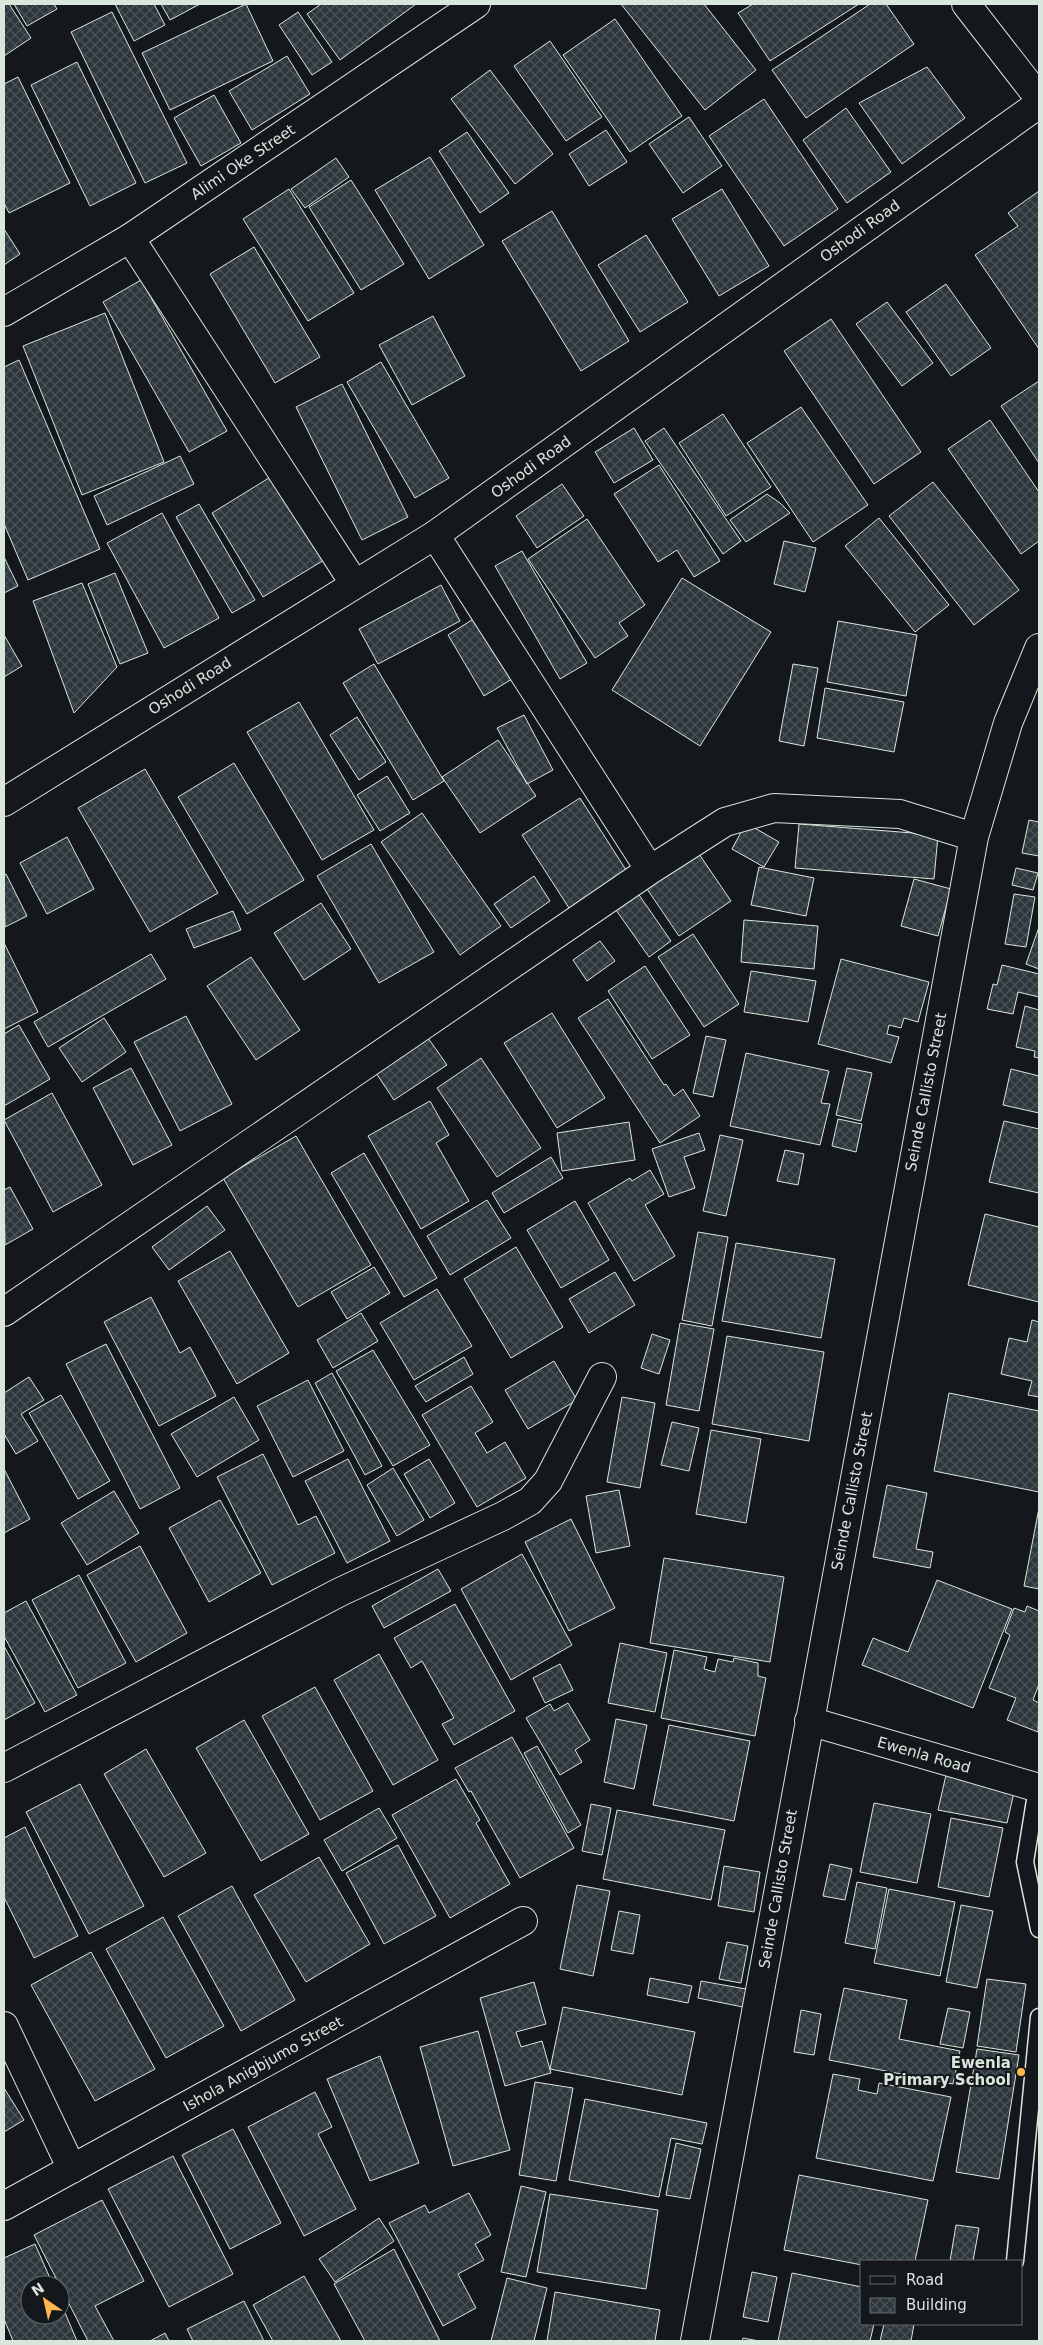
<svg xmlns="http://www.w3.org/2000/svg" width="1043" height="2345" font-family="'DejaVu Sans',sans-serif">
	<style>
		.building { fill: url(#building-cross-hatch); stroke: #d8e6dc }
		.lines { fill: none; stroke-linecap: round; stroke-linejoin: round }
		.service-casing { stroke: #d8e6dc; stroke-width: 19 }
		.minor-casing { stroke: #d8e6dc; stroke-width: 30 }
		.tertiary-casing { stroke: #d8e6dc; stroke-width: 30 }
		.service { stroke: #14181c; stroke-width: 16 }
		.minor { stroke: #14181c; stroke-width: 28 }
		.tertiary { stroke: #14181c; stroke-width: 28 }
		.poi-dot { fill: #ffb74d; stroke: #14181c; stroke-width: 2 }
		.labels { text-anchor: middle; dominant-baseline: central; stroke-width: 4; stroke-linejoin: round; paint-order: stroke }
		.street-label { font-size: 15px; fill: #d8e6dc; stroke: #14181c }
		.poi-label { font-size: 15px; font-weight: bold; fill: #d8e6dc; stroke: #14181c; text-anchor: end }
	</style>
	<defs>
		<pattern id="building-cross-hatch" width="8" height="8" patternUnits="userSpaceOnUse" patternTransform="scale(1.25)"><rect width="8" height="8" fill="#2c363c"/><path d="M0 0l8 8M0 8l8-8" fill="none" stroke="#4a5358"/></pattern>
	</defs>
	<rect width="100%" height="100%" fill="#14181c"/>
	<path class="building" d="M4,4H9L31,38L4,56Z
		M14,4H54L57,9L27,26Z
		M115,4H154L165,25L134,41Z
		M161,4H200L170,20Z
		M246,4L273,61L170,110L142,53Z
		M321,4H416L340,60L307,14Z
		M621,4H704L756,70L705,110Z
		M753,4H859L770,61L738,13Z
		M870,4H886L914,44L806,118L772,70Z
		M112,12L187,163L145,183L71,32Z
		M298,12L332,62L312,75L279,25Z
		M615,19L682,116L630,152L563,55Z
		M550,41L602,117L566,141L514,66Z
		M287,56L310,94L252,130L229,91Z
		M77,62L136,183L90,206L31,85Z
		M927,67L965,118L902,164L859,103Z
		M490,70L553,154L515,184L451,99Z
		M18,77L70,183L9,213L4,203V84Z
		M214,95L241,143L201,166L174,118Z
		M764,99L838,209L784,246L709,136Z
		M846,108L891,172L847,203L803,140Z
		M689,117L722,166L683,193L649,144Z
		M606,130L627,162L589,186L569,154Z
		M467,132L509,193L480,213L439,151Z
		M430,157L484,245L429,279L375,190Z
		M336,158L349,177L305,208L291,189Z
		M351,180L404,264L361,290L309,207Z
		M289,189L354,293L308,321L243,219Z
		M722,189L769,266L719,296L672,219Z
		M1039,191V349L975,255L1018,226L1008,213Z
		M552,211L629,341L581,371L502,241Z
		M4,229L20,254L4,265Z
		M646,235L688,302L640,332L598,265Z
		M254,247L320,357L275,383L210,274Z
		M141,280L227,431L189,452L103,302Z
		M946,284L991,348L951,376L906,312Z
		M887,302L933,363L902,386L856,324Z
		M105,313L164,462L82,495L23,346Z
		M433,316L465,376L412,405L379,345Z
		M831,319L921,452L874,484L784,351Z
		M19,360L100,549L28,580L4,524V367Z
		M381,362L449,478L415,498L347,382Z
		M1039,381V463L1001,406Z
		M342,384L408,517L362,540L296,407Z
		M801,407L868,505L813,542L747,443Z
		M723,414L771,487L726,516L679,443Z
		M990,420L1039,492V541L1021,554L948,449Z
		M634,428L653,460L614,483L595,452Z
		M664,428L741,541L723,554L645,441Z
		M180,456L194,484L107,525L94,496Z
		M659,465L720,561L694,577L677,550L658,562L614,494Z
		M277,473L329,557L263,597L212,513Z
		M933,482L1019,590L974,625L889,516Z
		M562,484L584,516L537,548L516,516Z
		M767,494L780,503L790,513L746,542L730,520Z
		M199,504L255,600L232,613L176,517Z
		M162,513L219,618L164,648L107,543Z
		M879,518L949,605L915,632L845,546Z
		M587,519L645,605L619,623L628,636L595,658L528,559Z
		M784,541L816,548L805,592L774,584Z
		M522,551L587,663L560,679L495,566Z
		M4,557L18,586L4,593Z
		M115,573L148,653L120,664L88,584Z
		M682,578L771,632L700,746L612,690Z
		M82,583L117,667L74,713L33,601Z
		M441,585L460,621L378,664L359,629Z
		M475,618L512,679L484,696L448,635Z
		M838,621L917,635L906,696L827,682Z
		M4,635L22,666L4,677Z
		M374,664L444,781L413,800L343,683Z
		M793,664L818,668L804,746L779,741Z
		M825,688L904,702L894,752L817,738Z
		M299,702L374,830L322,860L247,732Z
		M524,715L553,770L527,784L497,728Z
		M357,717L386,762L359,780L330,735Z
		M498,740L536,796L480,833L442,777Z
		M234,763L304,880L247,914L178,797Z
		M145,769L218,893L150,932L78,808Z
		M387,776L410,813L380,831L357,795Z
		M580,798L626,870L569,908L522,835Z
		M422,813L501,926L460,955L381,842Z
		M1029,820L1039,822V856L1022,853Z
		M746,823L779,842L764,867L732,849Z
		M799,824L938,835L934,879L795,868Z
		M67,837L94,889L47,914L20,863Z
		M371,844L434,952L379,983L317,876Z
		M699,854L731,901L679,936L647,889Z
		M759,867L814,878L806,916L751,905Z
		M1016,868L1038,873L1033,890L1012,885Z
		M6,874L27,916L5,927L4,875Z
		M534,876L550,901L511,928L494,904Z
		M914,879L951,889L938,936L901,926Z
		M637,892L671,941L649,957L614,907Z
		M1014,894L1035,897L1026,947L1005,944Z
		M321,903L351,949L304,980L274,933Z
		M233,911L241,930L194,948L186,929Z
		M744,920L818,926L814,969L741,962Z
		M1039,927V969L1026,964Z
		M693,934L739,1004L704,1027L658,957Z
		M600,941L615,961L587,981L573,960Z
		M4,943L38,1012L4,1029Z
		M151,954L166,979L48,1047L34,1022Z
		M251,957L300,1030L256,1060L207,986Z
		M841,959L929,982L918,1022L904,1018L901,1028L889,1025L887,1034L899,1037L891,1063L818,1044Z
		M1002,965L1039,974V997L1018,992L1013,1014L987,1009L993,984L997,985Z
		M645,966L690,1035L652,1059L608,991Z
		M751,971L816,981L808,1022L744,1012Z
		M608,999L664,1085L666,1084L674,1096L683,1089L700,1116L660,1143L578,1018Z
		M1025,1006L1039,1010V1058L1034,1057L1035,1051L1016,1047Z
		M552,1013L605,1098L557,1128L504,1043Z
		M186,1016L232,1104L180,1131L134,1042Z
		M104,1018L126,1052L82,1082L59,1048Z
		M19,1025L50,1079L4,1106V1034Z
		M706,1036L726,1040L713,1097L693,1093Z
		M428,1038L447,1065L394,1100L376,1073Z
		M746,1053L829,1071L821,1103L830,1104L820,1145L730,1126Z
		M481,1058L541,1148L497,1177L437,1088Z
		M131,1068L172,1145L133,1165L93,1088Z
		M847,1068L872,1073L861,1121L836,1115Z
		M1011,1069L1039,1076V1113L1003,1105Z
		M52,1093L102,1185L53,1212L4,1120Z
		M430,1101L449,1135L436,1143L469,1201L421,1229L368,1136Z
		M838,1119L862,1124L856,1152L832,1146Z
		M1004,1121L1039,1129V1193L989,1182Z
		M629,1122L635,1160L562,1171L557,1133Z
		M699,1133L705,1150L684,1157L695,1188L669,1197L652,1149Z
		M720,1135L743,1140L726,1216L703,1211Z
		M296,1136L371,1265L298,1307L223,1178Z
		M785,1150L804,1154L798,1185L777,1181Z
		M364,1153L437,1278L404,1297L331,1173Z
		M551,1157L563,1178L504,1213L492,1193Z
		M650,1170L664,1194L645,1205L675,1256L634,1281L588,1203L630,1178L632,1181Z
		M10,1187L33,1229L5,1245L4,1190Z
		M487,1200L511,1238L450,1275L427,1236Z
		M575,1201L609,1260L561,1288L527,1230Z
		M207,1206L225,1230L169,1270L152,1247Z
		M985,1214L1039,1227V1302L968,1285Z
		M698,1232L728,1237L712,1326L682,1320Z
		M736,1243L835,1259L821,1338L722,1321Z
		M516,1247L563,1327L511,1358L464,1279Z
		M230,1251L289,1353L237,1384L178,1281Z
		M374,1267L390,1293L347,1319L331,1292Z
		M615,1272L635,1305L589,1333L569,1299Z
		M437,1289L472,1346L414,1380L380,1323Z
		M151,1297L180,1353L190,1347L216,1396L159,1426L104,1322Z
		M361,1313L378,1341L333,1368L317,1340Z
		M1032,1320L1039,1322V1397L1028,1395L1032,1381L1001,1374L1009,1338L1027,1342Z
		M680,1323L714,1329L699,1411L666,1405Z
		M652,1334L670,1340L659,1374L641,1368Z
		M727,1336L824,1352L809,1441L712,1424Z
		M106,1344L180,1488L140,1509L66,1364Z
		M373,1350L430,1445L393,1466L336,1371Z
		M464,1357L473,1374L426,1402L415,1386Z
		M554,1361L577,1400L528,1429L505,1390Z
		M332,1373L382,1466L365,1475L315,1383Z
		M29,1377L44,1400L21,1414L38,1441L16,1454L4,1434V1393Z
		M308,1380L344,1451L293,1477L257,1406Z
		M471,1386L493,1422L475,1433L487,1453L505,1442L526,1478L477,1507L422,1415Z
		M949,1393L1039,1411V1492L934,1471Z
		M61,1395L110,1481L78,1499L29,1413Z
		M234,1397L259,1440L197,1477L171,1434Z
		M622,1397L655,1403L640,1488L607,1482Z
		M672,1422L699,1428L689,1471L661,1465Z
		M711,1430L761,1439L746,1523L696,1514Z
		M263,1454L298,1525L316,1516L335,1553L272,1585L217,1477Z
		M348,1459L390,1541L347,1563L305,1481Z
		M429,1459L455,1503L430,1518L404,1474Z
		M393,1468L424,1520L397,1536L367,1485Z
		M4,1469L30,1519L4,1533Z
		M887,1485L927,1493L916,1549L933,1552L930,1568L873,1557Z
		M619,1490L630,1546L596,1553L586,1496Z
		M114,1491L139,1533L87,1565L61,1523Z
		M220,1500L261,1573L209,1602L169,1528Z
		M1039,1508V1589L1024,1586Z
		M571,1519L615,1608L569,1631L525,1542Z
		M140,1546L187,1633L136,1662L87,1575Z
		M522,1554L572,1645L511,1680L461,1589Z
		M664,1558L784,1577L770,1662L650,1643Z
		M438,1569L451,1591L384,1628L372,1606Z
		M79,1575L126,1663L78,1688L32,1600Z
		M937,1580L1012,1609L973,1708L862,1665L873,1638L908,1652Z
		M26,1601L77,1695L45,1712L4,1636V1613Z
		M455,1604L515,1711L454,1745L442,1724L454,1718L422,1661L411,1668L394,1638Z
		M1027,1606L1039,1611V1684L1033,1700L1039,1703L1038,1732L1007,1720L1016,1698L989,1688L1010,1635L1005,1632L1014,1608L1025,1612Z
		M620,1643L667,1653L655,1712L608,1703Z
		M4,1646L35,1703L4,1720Z
		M674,1650L707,1657L704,1669L715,1672L718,1659L733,1662L734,1658L758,1663V1676L766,1678L755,1736L661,1718Z
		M379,1654L438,1760L393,1785L334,1680Z
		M560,1664L573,1690L545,1703L533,1678Z
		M315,1687L373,1791L320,1820L262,1716Z
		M568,1703L590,1740L575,1750L582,1762L560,1775L526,1718L550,1704L554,1711Z
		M616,1719L647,1725L634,1789L604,1782Z
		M244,1720L309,1834L261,1861L196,1748Z
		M669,1725L750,1741L734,1821L653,1805Z
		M512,1737L574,1848L520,1878L471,1791L469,1792L455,1768Z
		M537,1746L581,1825L568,1833L524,1753Z
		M146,1749L206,1853L164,1877L104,1774Z
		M946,1775L1015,1788L1007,1823L938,1810Z
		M456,1779L480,1820L476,1823L510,1884L450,1918L392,1815Z
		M80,1784L144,1906L89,1934L26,1812Z
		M874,1803L931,1814L917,1883L860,1872Z
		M591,1804L611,1808L602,1855L582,1851Z
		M379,1808L397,1838L342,1871L324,1840Z
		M617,1810L725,1830L711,1900L603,1879Z
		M951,1818L1003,1828L989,1897L938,1887Z
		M25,1827L78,1936L34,1958L4,1897V1838Z
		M398,1845L436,1916L384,1944L346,1873Z
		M319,1857L370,1944L306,1982L254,1895Z
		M830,1864L852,1869L845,1900L823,1896Z
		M724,1866L760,1872L754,1912L718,1906Z
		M857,1882L887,1888L875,1949L845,1943Z
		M577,1885L610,1891L593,1976L560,1969Z
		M232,1886L295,2000L241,2031L178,1916Z
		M889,1889L955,1902L940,1976L874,1963Z
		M961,1905L993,1911L977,1988L946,1982Z
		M619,1911L640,1915L633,1954L611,1950Z
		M163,1917L224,2026L166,2058L106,1949Z
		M727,1942L748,1946L741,1983L719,1979Z
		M91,1952L155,2069L95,2101L31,1985Z
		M650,1978L692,1986L688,2003L647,1995Z
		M987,1979L1026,1984L1016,2052L977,2046Z
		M701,1981L746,1989L743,2007L698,1998Z
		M534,1982L546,2024L516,2032L521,2047L542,2041L551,2073L505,2086L480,1998Z
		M844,1988L907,2000L899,2039L960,2051L953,2084L829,2060Z
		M563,2007L695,2032L682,2095L550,2069Z
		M948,2008L970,2012L963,2048L940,2044Z
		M801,2010L821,2014L814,2055L794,2052Z
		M478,2031L510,2150L453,2166L420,2047Z
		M977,2049L1019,2055L999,2179L956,2172Z
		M380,2056L419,2163L370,2181L327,2079Z
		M833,2074L860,2079L858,2090L877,2094L879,2083L951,2097L933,2181L816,2158Z
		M535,2082L573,2088L556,2181L519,2175Z
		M4,2088L24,2120L4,2132Z
		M315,2092L332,2127L318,2134L356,2209L304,2236L248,2127Z
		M585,2099L707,2123L702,2144L671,2138L659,2197L569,2180Z
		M233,2129L281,2223L230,2249L182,2155Z
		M676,2143L701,2149L690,2199L666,2195Z
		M173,2156L233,2274L169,2307L108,2189Z
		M799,2175L928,2200L915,2261H862V2265L784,2250Z
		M521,2186L546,2192L526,2277L501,2272Z
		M469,2193L491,2235L475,2244L484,2260L458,2274L476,2308L443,2326L389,2223L425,2205L429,2213Z
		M550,2194L658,2210L646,2289L537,2272Z
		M102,2200L144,2281L95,2306L114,2341H88L34,2235Z
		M379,2218L394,2241L335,2282L319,2259Z
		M956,2225L979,2228L973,2261H950Z
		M35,2244L53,2285H30V2315H60V2301L77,2341H13L4,2319V2258Z
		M394,2249L440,2341H365L334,2284Z
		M752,2272L777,2277L768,2322L743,2317Z
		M792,2273L862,2287V2324H874L870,2341H778Z
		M304,2276L341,2341H273L253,2305Z
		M507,2278L547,2288L534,2341H491Z
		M555,2292L660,2310L655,2341H547Z
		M244,2301L264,2341H193L187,2329Z
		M884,2324H914L911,2341H880Z
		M165,2333L169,2341H150Z
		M743,2338L759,2341H742Z"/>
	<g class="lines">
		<defs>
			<path id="service" d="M1037,1788L1025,1862L1039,1929
				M1015,2261L1039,2017"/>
			<path id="minor" d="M130,238L354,583
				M435,535L650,870
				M4,1312L650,870L725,822L774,808L900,814L974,837
				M809,1721L1039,1788
				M4,1768L340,1592L503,1516L530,1501L548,1481L602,1377
				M4,2026L72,2169
				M4,2206L523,1921
				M695,2341L974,837L1008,723L1039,648"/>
			<path id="tertiary" d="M966,4L1039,98
				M4,312L130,238L476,4
				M4,802L435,535L1039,104"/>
		</defs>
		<use href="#service" class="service-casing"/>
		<use href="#minor" class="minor-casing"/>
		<use href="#tertiary" class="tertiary-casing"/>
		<use href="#service" class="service"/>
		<use href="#minor" class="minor"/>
		<use href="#tertiary" class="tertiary"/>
	</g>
	<circle class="poi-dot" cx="1021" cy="2072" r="5"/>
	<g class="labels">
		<g class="street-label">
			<text transform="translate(243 162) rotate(-34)">Alimi Oke Street</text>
			<text transform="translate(860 231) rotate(-36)">Oshodi Road</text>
			<text transform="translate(531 467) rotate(-36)">Oshodi Road</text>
			<text transform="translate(190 686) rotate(-32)">Oshodi Road</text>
			<text transform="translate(926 1092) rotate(-79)">Seinde Callisto Street</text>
			<text transform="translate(852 1491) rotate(-79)">Seinde Callisto Street</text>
			<text transform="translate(924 1755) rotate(16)">Ewenla Road</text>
			<text transform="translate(778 1889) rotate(-80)">Seinde Callisto Street</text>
			<text transform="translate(263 2064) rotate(-29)">Ishola Anigbjumo Street</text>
		</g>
		<g class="poi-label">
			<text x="1011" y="2063">Ewenla<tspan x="1011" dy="17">Primary School</tspan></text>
		</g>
	</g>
	<rect width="1043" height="2345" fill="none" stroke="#d8e6dc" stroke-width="10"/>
	<rect x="860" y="2260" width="162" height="65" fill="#14181c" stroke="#626a69"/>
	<rect x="870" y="2276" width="25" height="8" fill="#14181c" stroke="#626a69"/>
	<text x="906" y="2285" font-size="15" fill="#d8e6dc">Road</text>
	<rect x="870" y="2298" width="25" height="15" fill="url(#building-cross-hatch)" stroke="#626a69"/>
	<text x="906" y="2310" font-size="15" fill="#d8e6dc">Building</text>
	<g transform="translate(45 2300) rotate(326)"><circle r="24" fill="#14181c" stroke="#626a69"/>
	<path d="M0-4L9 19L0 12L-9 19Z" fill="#ffb74d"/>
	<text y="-8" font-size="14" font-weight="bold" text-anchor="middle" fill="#d8e6dc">N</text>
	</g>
</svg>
